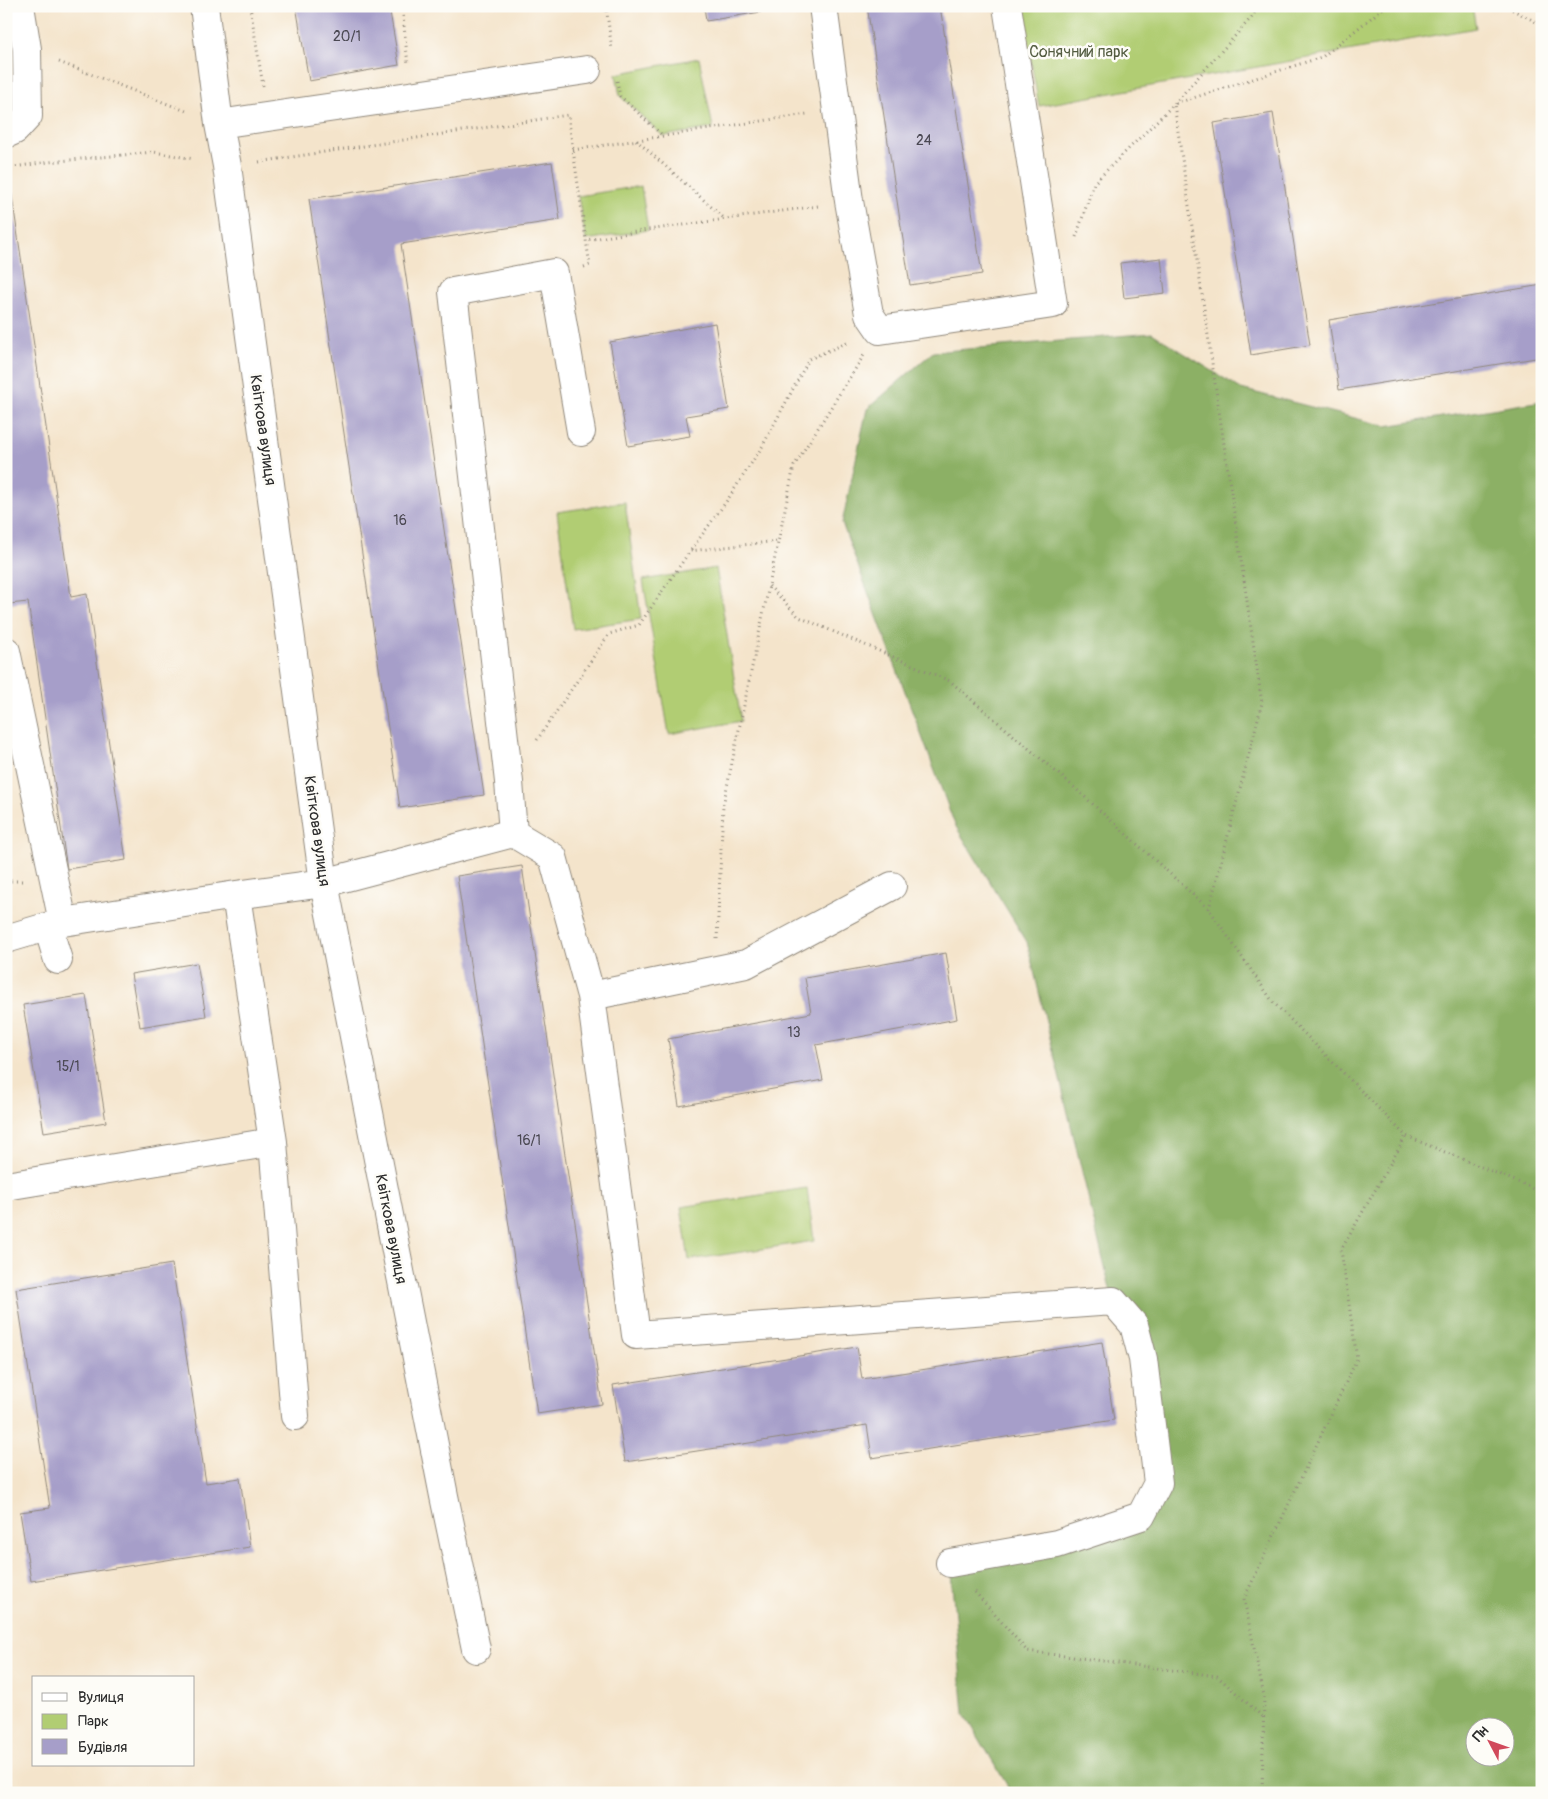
<svg xmlns="http://www.w3.org/2000/svg" width="1548" height="1799" font-family="Pangolin,sans-serif">
	<style>
		.green { fill: #b1cd73; stroke: #6e7c4f }
		.forest { fill: #8cb065; stroke: #5c6e48; fill-rule: evenodd }
		.building { fill: #a69ec9 }
		.lines { fill: none; stroke-linecap: round; stroke-linejoin: round }
		.minor-casing { stroke: #90887b; stroke-width: 30 }
		.path { stroke: #90887b; stroke-width: 3; stroke-dasharray: 1 4; stroke-linecap: butt }
		.minor { stroke: #fff; stroke-width: 28 }
		.labels { text-anchor: middle; dominant-baseline: central; stroke-width: 5; stroke-linejoin: round; paint-order: stroke }
		.number-label { font-size: 14px; fill: #4a4852 }
		.park-label { font-size: 16px; fill: #535c41; stroke: #fdfcf7 }
		.street-label { font-size: 16px; fill: #2b2b2b; stroke: #fdfcf7 }
	</style>
	<rect width="100%" height="100%" fill="#fdfcf7"/>
	<filter id="ink" filterUnits="userSpaceOnUse"><feTurbulence type="fractalNoise" baseFrequency=".02" numOctaves="2"/><feDisplacementMap in="SourceGraphic" scale="10" xChannelSelector="R" yChannelSelector="G"/><feConvolveMatrix kernelMatrix="1 2 1 2 8 2 1 2 1" color-interpolation-filters="sRGB"/></filter>
	<filter id="wash" filterUnits="userSpaceOnUse"><feTurbulence type="fractalNoise" baseFrequency=".0096" numOctaves="4" result="noise"/><feDisplacementMap in="SourceGraphic" scale="20" xChannelSelector="R" yChannelSelector="G"/><feGaussianBlur stdDeviation="1.12" result="paint"/><feColorMatrix in="noise" values="0 0 0 0 0 0 0 0 0 0 0 0 0 0 0 0 0 1.4 0 .05"/><feComposite in="paint" operator="in"/></filter>
	<g filter="url(#wash)">
		<rect width="100%" height="100%" fill="#f4e4cb"/>
		<path class="green" d="M1021,6H1472L1476,28L1039,106Z
			M699,58L713,128L663,136L620,96L616,74Z
			M641,186L648,230L586,240L578,196Z
			M625,502L641,619L573,629L557,512Z
			M716,568L741,721L669,734L643,580Z
			M807,1188L814,1241L689,1260L681,1207Z"/>
		<path class="forest" d="M1152,333L1241,389L1386,426L1542,401V1793H1009L1007,1785L964,1713L950,1563L1141,1516L1158,1483L1143,1359L1113,1301L1027,942L955,825L842,523L867,409L933,352ZM1476,1726H1506V1756H1476Z"/>
		<g id="blocks">
			<path class="building" d="M296,6H389L399,65L309,81Z
				M704,6H760L761,12L706,21Z
				M867,6H940L982,274L910,285Z
				M1273,113L1310,345L1251,355L1214,123Z
				M552,162L560,220L401,244L484,795L400,808L309,199Z
				M6,189H11L71,597L87,594L126,860L67,869L28,602L9,604L6,583Z
				M1161,258L1165,293L1124,298L1120,263Z
				M1542,285V357L1339,390L1329,320Z
				M715,323L729,409L686,416L690,436L628,446L610,342Z
				M522,866L602,1404L537,1414L457,876Z
				M946,953L957,1019L816,1045L823,1080L679,1106L668,1039L811,1013L805,978Z
				M197,963L206,1016L140,1027L131,974Z
				M86,995L106,1122L44,1132L23,1005Z
				M172,1264L206,1483L240,1478L250,1547L31,1581L20,1512L50,1508L16,1289Z
				M1102,1342L1114,1420L872,1458L867,1425L625,1462L613,1385L857,1347L862,1379Z"/>
		</g>
	</g>
	<g filter="url(#ink)">
		<use href="#blocks" fill-opacity="0" stroke="#90887b" stroke-width="1"/>
		<g class="lines">
			<defs>
				<path id="minor" d="M204,6L219,124L227,166L324,883L444,1496L476,1649
					M823,6L849,201L869,314L880,330L1053,304L1007,6
					M219,124L587,70
					M6,134L15,130L28,116L27,49L20,6
					M6,651L63,922L236,895L324,883L513,833L509,782L453,292L554,273L581,432
					M513,833L553,857L591,996L746,964L892,886
					M236,895L273,1142L295,1416
					M48,927L58,960
					M6,939L63,922
					M591,996L636,1335L1113,1301L1134,1325L1143,1359L1158,1483L1141,1516L1057,1544L950,1563
					M6,1186L273,1142"/>
			</defs>
			<use href="#minor" class="minor-casing"/>
			<path class="path" d="M250,6L263,86
				M402,6L408,65
				M606,6L612,50
				M1509,6L1511,9L1542,25
				M59,62L186,111
				M617,81L620,96L662,135
				M636,140L725,219
				M573,150L807,114
				M259,162L568,115L586,240
				M6,168L49,162L154,152L194,159
				M1076,237L1094,183L1174,104L1252,17L1259,6
				M584,267L590,265L586,240L648,230L818,206
				M691,550L726,502L762,447L809,359L849,342
				M769,586L799,617L950,681L1076,789L1209,909L1273,1002L1406,1136L1530,1187L1542,1196
				M537,740L609,634L639,625L690,551L778,541
				M6,881H23
				M1209,909L1262,703L1174,104L1322,57L1386,6
				M717,939L723,806L794,466L864,355
				M975,1592L1027,1651L1217,1676L1264,1718
				M1262,1793L1264,1696L1244,1599L1357,1359L1341,1250L1406,1136"/>
			<use href="#minor" class="minor"/>
		</g>
	</g>
	<g class="labels">
		<g class="number-label">
			<text x="347" y="36">20/1</text>
			<text x="924" y="140">24</text>
			<text x="400" y="520">16</text>
			<text x="794" y="1032">13</text>
			<text x="68" y="1066">15/1</text>
			<text x="529" y="1140">16/1</text>
		</g>
		<g class="park-label">
			<text x="1079" y="52">Сонячний парк</text>
		</g>
		<g class="street-label">
			<text transform="translate(263 430) rotate(82)">Квіткова вулиця</text>
			<text transform="translate(317 831) rotate(82)">Квіткова вулиця</text>
			<text transform="translate(391 1229) rotate(79)">Квіткова вулиця</text>
		</g>
	</g>
	<rect width="1548" height="1799" fill="none" stroke="#fdfcf7" stroke-width="25"/>
	<rect x="32" y="1676" width="162" height="90" fill="#fdfcf7" stroke="#a9a8a5"/>
	<rect x="42" y="1693" width="25" height="8" fill="#ffffff" stroke="#a9a8a5"/>
	<text x="78" y="1702" font-size="15" fill="#2b2b2b">Вулиця</text>
	<rect x="42" y="1714" width="25" height="15" fill="#b1cd73" stroke="#a9a8a5"/>
	<text x="78" y="1726" font-size="15" fill="#2b2b2b">Парк</text>
	<rect x="42" y="1739" width="25" height="15" fill="#a69ec9" stroke="#a9a8a5"/>
	<text x="78" y="1752" font-size="15" fill="#2b2b2b">Будівля</text>
	<g transform="translate(1490 1742) rotate(311)"><circle r="24" fill="#fdfcf7" stroke="#a9a8a5"/>
	<path d="M0-4L9 19L0 12L-9 19Z" fill="#d1495b"/>
	<text y="-8" font-size="14" font-weight="bold" text-anchor="middle" fill="#2b2b2b">Пн</text>
	</g>
</svg>
